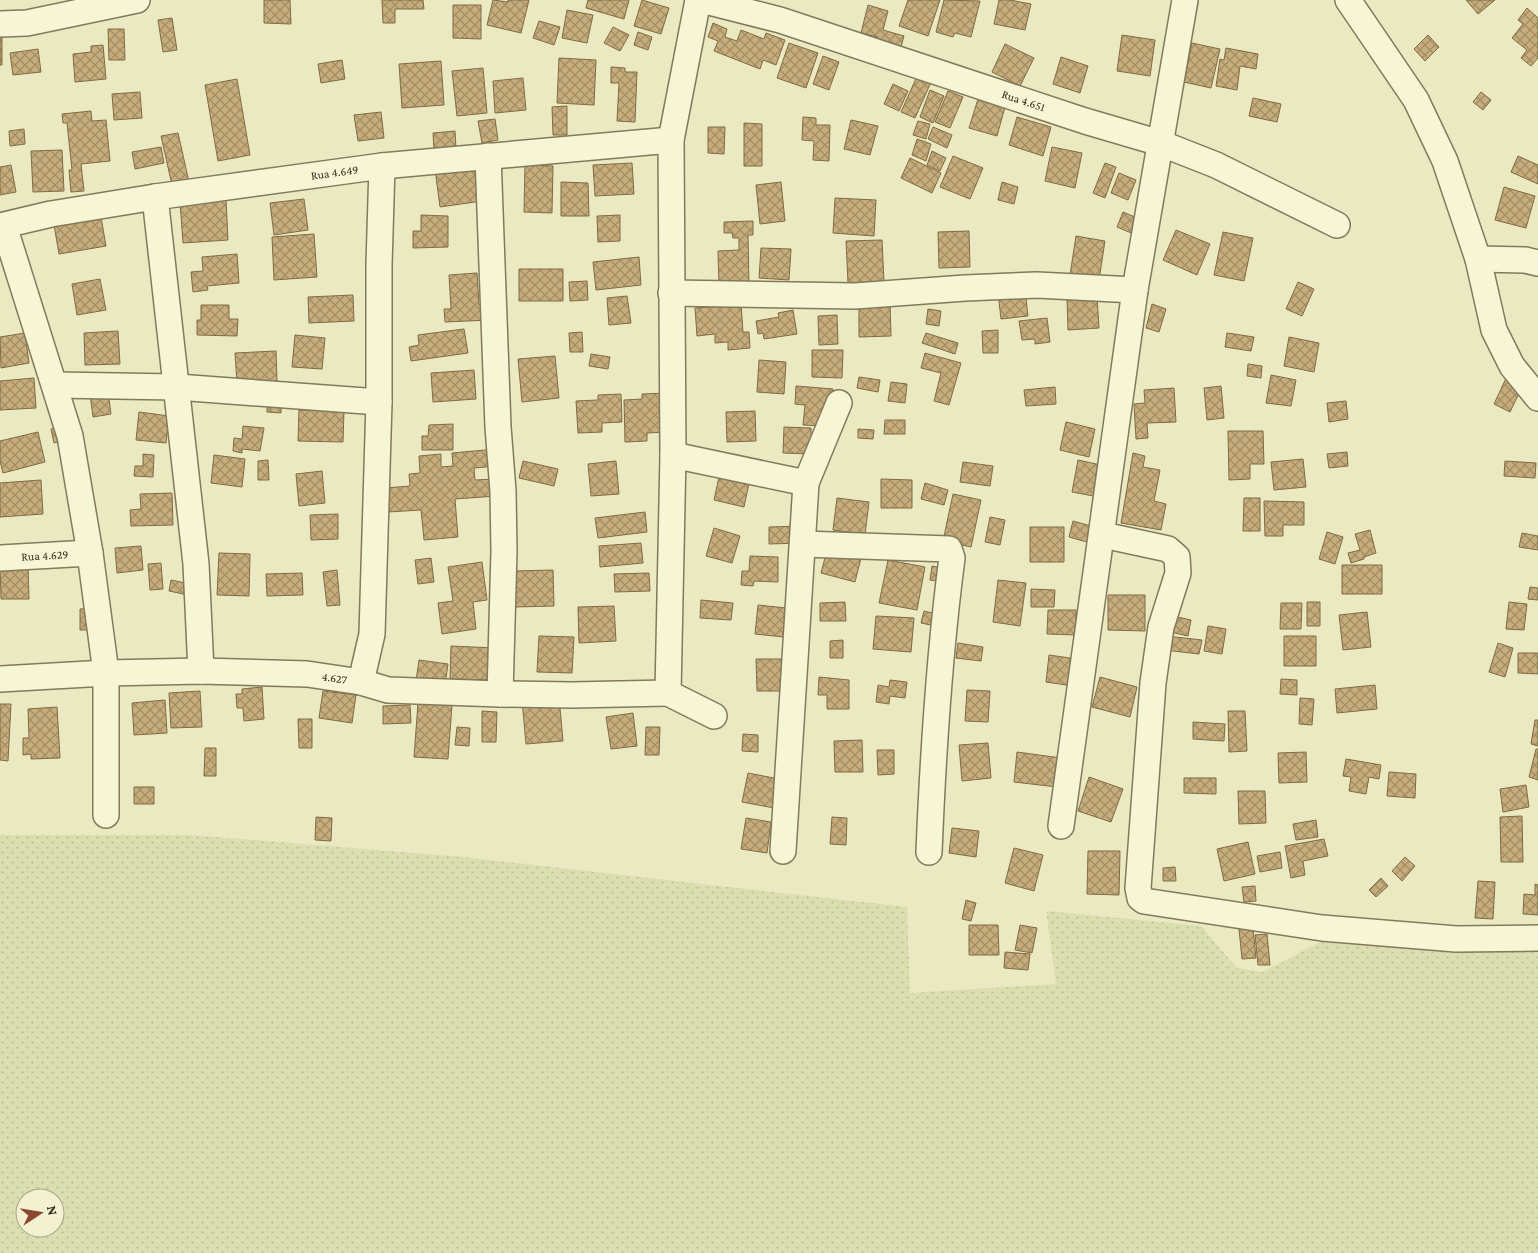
<svg xmlns="http://www.w3.org/2000/svg" width="1538" height="1253" font-family="'Crimson Pro',serif">
	<style>
		.farmland { fill: url(#farmland-dots); fill-rule: evenodd }
		.building { fill: url(#building-cross-hatch); stroke: #806b42 }
		.lines { fill: none; stroke-linecap: round; stroke-linejoin: round }
		.street-casing { stroke: #837a5b; stroke-width: 28 }
		.street { stroke: #f6f5d5; stroke-width: 25 }
		.labels { text-anchor: middle; dominant-baseline: central; stroke-width: 4; stroke-linejoin: round; paint-order: stroke }
		.street-label { font-size: 12px; fill: #342e1e; stroke: #f2f1d1 }
	</style>
	<defs>
		<pattern id="farmland-dots" width="8" height="8" patternUnits="userSpaceOnUse" patternTransform="scale(1.25)"><rect width="8" height="8" fill="#dbdfb0"/><path d="M2 2h.1M6 6h.1" fill="none" stroke="#bdc097" stroke-width="1.8" stroke-linecap="round"/></pattern>
		<pattern id="building-cross-hatch" width="8" height="8" patternUnits="userSpaceOnUse" patternTransform="scale(1.25)"><rect width="8" height="8" fill="#c6ad7b"/><path d="M0 0l8 8M0 8l8-8" fill="none" stroke="#a28d64"/></pattern>
	</defs>
	<rect width="100%" height="100%" fill="#eae9c2"/>
	<path class="farmland" d="M0,835H191L463,857L907,907L910,993L1056,984L1046,911L1201,926L1237,968L1262,972L1336,934L1538,948V1253H0ZM25,1198H55V1228H25Z"/>
	<path class="building" d="M264,0H290L291,24L264,23Z
		M382,0H423L424,9H395V23H383Z
		M493,0L508,2V0H529L521,33L487,25Z
		M588,0H629L624,19L586,8Z
		M642,0L669,8L661,34L634,26Z
		M908,0H940L928,36L899,26Z
		M944,0L980,1L971,37L955,33L953,37L936,32Z
		M999,0H1010L1031,4L1025,30L994,24Z
		M1466,0H1495L1478,14Z
		M453,5H481V39L453,38Z
		M868,5L888,11L883,30L904,36L901,47L877,41L878,37L861,33Z
		M1527,8L1538,18V58L1531,66L1521,58L1527,50L1512,38L1523,24L1518,20Z
		M567,10L593,15L587,43L562,38Z
		M172,18L177,50L163,52L158,20Z
		M539,21L560,27L554,45L533,38Z
		M713,23L727,29L725,37L737,41L741,30L764,39L766,33L785,40L776,65L763,60L760,69L714,51L718,41L708,37Z
		M613,27L629,35L620,51L604,43Z
		M108,29H124L125,60H109Z
		M638,32L652,37L648,50L634,45Z
		M0,33H2V65H0Z
		M1122,35L1155,40L1150,76L1117,71Z
		M1428,35L1439,47L1425,61L1414,49Z
		M789,43L818,53L806,88L777,78Z
		M1192,43L1220,49L1211,88L1184,82Z
		M1005,44L1034,58L1020,86L992,72Z
		M103,45L106,79L75,82L73,54L91,52V46Z
		M1226,48L1258,54L1256,69L1240,66L1237,90L1216,86L1220,59L1224,60Z
		M38,49L41,72L13,75L10,53Z
		M823,56L839,62L829,90L813,84Z
		M1061,57L1088,66L1080,93L1053,84Z
		M559,58L596,60L594,105L557,103Z
		M342,60L345,79L321,83L318,64Z
		M441,61L444,105L402,108L399,64Z
		M611,67L625,68V72H637L635,122L617,121L619,83H611Z
		M483,68L487,113L457,116L452,71Z
		M918,74L932,80L915,118L901,112Z
		M523,78L526,110L495,113L493,81Z
		M237,79L250,155L218,161L205,85Z
		M893,84L908,91L899,111L884,104Z
		M930,90L944,96L933,123L920,117Z
		M948,91L963,97L950,128L935,122Z
		M140,92L142,118L114,120L112,94Z
		M1481,92L1491,100L1483,110L1473,102Z
		M1253,98L1281,104L1277,122L1249,116Z
		M978,99L1005,107L997,136L969,128Z
		M567,106V135H553L552,107Z
		M91,111L92,121L106,120L110,161L81,164L84,191L71,192L69,170H72L67,123H63L62,114Z
		M381,112L384,138L358,141L354,115Z
		M803,117L816,118V125H830L829,161L813,160L814,141L802,140Z
		M1017,117L1051,127L1043,156L1009,145Z
		M495,119L498,140L482,143L478,121Z
		M851,120L878,126L870,155L844,149Z
		M918,121L930,124L926,139L913,135Z
		M744,123L762,124V166H744Z
		M708,127H725L724,154L708,153Z
		M933,127L952,135L947,148L928,139Z
		M24,129L25,144L10,146L9,131Z
		M455,131L456,148L434,149L433,133Z
		M178,133L189,182L172,185L161,136Z
		M917,139L931,144L926,161L912,155Z
		M161,147L164,163L135,169L132,152Z
		M1052,147L1082,153L1075,188L1045,181Z
		M62,150L64,191L33,192L31,151Z
		M932,151L946,158L940,171L927,165Z
		M953,156L983,168L970,199L940,187Z
		M1518,156L1538,165V184L1511,172Z
		M910,158L941,173L932,193L901,178Z
		M476,163L482,201L440,207L435,169Z
		M632,163L634,194L595,196L593,165Z
		M1105,163L1116,167L1105,198L1093,193Z
		M11,165L16,192L0,195V167Z
		M525,165L553,166L552,213L524,212Z
		M1119,173L1136,180L1128,200L1111,193Z
		M561,182L588,183L589,216H561Z
		M781,182L785,221L760,224L756,185Z
		M1002,182L1018,187L1014,204L998,200Z
		M1504,187L1535,196L1526,228L1495,220Z
		M835,198L876,200L874,236L833,233Z
		M226,199L228,240L183,243L180,202Z
		M304,199L308,230L274,235L270,203Z
		M1123,212L1142,220L1136,235L1117,227Z
		M421,215L448,216V247L413,248V231H421Z
		M620,215V241L598,242L597,216Z
		M101,217L106,246L59,254L54,225Z
		M753,221V235H748L749,286L719,287L718,251L739,250V238H733L732,233H724V222Z
		M1176,230L1210,244L1197,275L1163,260Z
		M969,231L970,267L939,268L938,232Z
		M1223,232L1253,238L1244,281L1214,275Z
		M314,234L317,277L274,280L272,237Z
		M1076,236L1105,241L1099,280L1070,275Z
		M882,240L884,282L848,283L846,241Z
		M761,248L791,249L789,280L759,278Z
		M237,254L239,283L207,286L208,290L193,292L191,272L203,271L202,257Z
		M639,257L641,285L596,290L593,262Z
		M519,269H563V301H519Z
		M477,273L479,305L489,304L490,320L445,322L444,309H451L449,275Z
		M100,279L106,310L77,315L72,284Z
		M587,281L588,300L570,301L569,282Z
		M1298,282L1314,289L1302,316L1286,309Z
		M1025,290L1028,316L1001,319L998,293Z
		M353,295L354,321L309,323L308,297Z
		M627,296L631,323L609,325L607,298Z
		M1097,296L1099,328L1068,330L1067,298Z
		M859,303H890L891,336L859,337Z
		M741,304L743,332H749L750,348L728,350V342L715,343V334L697,336L695,308Z
		M1152,304L1166,309L1159,332L1146,328Z
		M201,305H229V319H238L237,336L197,335V320H201Z
		M928,309L941,311L939,326L926,324Z
		M793,310L797,334L764,339L763,333L758,334L756,321L779,317L778,313Z
		M837,315L838,344L819,345L818,316Z
		M1047,318L1050,342L1035,344V339L1022,340L1019,321Z
		M464,329L468,353L411,361L409,347L419,345L418,335Z
		M998,330V353H983L982,331Z
		M118,331L120,364L85,365L84,333Z
		M582,332L583,352H570L569,333Z
		M25,333L29,363L1,368L0,337Z
		M926,333L958,343L955,354L922,343Z
		M1227,333L1254,337L1251,351L1225,347Z
		M295,335L325,338L322,369L292,367Z
		M1289,337L1319,343L1314,372L1284,366Z
		M812,350H843L842,378L812,377Z
		M276,351L277,381L237,383L235,353Z
		M925,353L961,363L949,405L934,401L941,373L921,368Z
		M591,354L610,357L608,369L589,366Z
		M555,356L559,398L522,402L518,359Z
		M759,360L786,362L784,394L757,392Z
		M1248,364L1262,366L1261,378L1247,376Z
		M474,370L476,399L433,402L431,373Z
		M1271,375L1296,380L1291,406L1266,403Z
		M1507,376L1524,383L1510,412L1494,404Z
		M859,377L880,380L878,392L857,388Z
		M34,378L36,408L0,410V381Z
		M891,382L907,384L905,403L888,401Z
		M796,386L833,389L832,408L823,426L803,425L805,405L795,404Z
		M1221,386L1224,418L1207,420L1204,388Z
		M1055,387L1056,404L1026,406L1024,390Z
		M1174,388L1176,422L1147,423L1148,438L1136,439L1134,404L1145,403L1144,390Z
		M108,392L111,414L93,417L90,394Z
		M667,393L669,432L647,433V441L625,442L624,400L642,399V394Z
		M621,394L622,422L602,423V432L578,433L576,401L598,400V395Z
		M267,399H281V413L267,412Z
		M1346,401L1348,419L1329,422L1327,403Z
		M299,410H344L343,442L298,441Z
		M755,411L756,441L727,442L726,412Z
		M139,412L169,416L166,443L136,440Z
		M885,420H905V434H884Z
		M1066,422L1095,429L1089,457L1060,450Z
		M453,424V450H422V436H428L429,425Z
		M63,426L66,440L54,443L51,429Z
		M243,426L264,428L260,451L242,449V453L233,451L234,438L242,439Z
		M784,427L811,428V454L783,453Z
		M858,429L874,430L873,439L858,438Z
		M1228,431H1263L1264,464H1250V479L1229,480Z
		M38,432L45,462L3,473L0,461V441Z
		M496,449L497,466L474,468L475,480L495,479L497,496L455,499L458,537L424,540L421,510L388,512L385,488L410,486L409,474L420,473L419,456L441,454V467L453,466L452,453Z
		M1347,452L1348,466L1329,468L1327,454Z
		M1133,453L1145,456L1143,467L1160,470L1154,501L1166,504L1161,530L1121,523Z
		M143,454L154,455L153,477L134,476L135,466H143Z
		M214,455L245,459L242,487L211,483Z
		M1303,459L1306,487L1274,490L1271,462Z
		M268,460L269,480H258V461Z
		M1078,460L1110,467L1104,498L1072,492Z
		M523,461L558,469L554,486L519,478Z
		M616,461L619,494L591,496L588,464Z
		M1505,461L1536,463L1535,478L1504,476Z
		M963,462L993,466L990,486L960,482Z
		M721,468L751,474L744,507L714,500Z
		M322,471L325,503L299,506L296,474Z
		M881,479L912,480V508H881Z
		M41,480L43,514L0,517V483Z
		M925,483L948,490L944,505L921,499Z
		M172,493L173,525L131,526L130,510L141,509L140,494Z
		M953,494L981,500L971,547L943,541Z
		M837,498L869,502L865,535L833,530Z
		M1244,498H1260V531H1243Z
		M1264,501L1304,502V525H1283V536H1265Z
		M645,512L647,532L598,538L595,518Z
		M338,514V539L311,540L310,515Z
		M990,517L1005,520L1000,545L985,542Z
		M1073,521L1091,526L1087,542L1069,537Z
		M802,526V543L769,544V527Z
		M1030,527H1064V562H1030Z
		M714,528L740,536L732,563L706,556Z
		M1370,530L1376,553L1364,557V559L1351,563L1348,553L1360,550L1355,534Z
		M1327,532L1343,537L1335,564L1319,559Z
		M1522,533L1538,536V550L1519,547Z
		M641,543L643,563L600,567L599,546Z
		M141,546L143,570L117,573L115,548Z
		M828,546L862,554L855,582L821,573Z
		M219,553L250,554L249,596L217,595Z
		M750,556L778,557V582L754,581L753,586L741,585L742,571H749Z
		M431,558L434,582L418,584L415,560Z
		M888,560L925,567L917,610L879,603Z
		M482,562L487,600L473,602L476,629L442,634L438,603L453,601L448,567Z
		M161,563L163,589L150,590L148,564Z
		M1342,565H1382V594H1342Z
		M0,566H28L29,599H1Z
		M932,566L946,569L944,582L930,580Z
		M337,570L340,605L327,606L323,572Z
		M553,570L554,606L515,607L514,571Z
		M302,573L303,595L267,596L266,574Z
		M649,573L650,591L615,592L614,574Z
		M171,580L195,585L193,596L169,591Z
		M998,580L1026,583L1020,626L993,622Z
		M1530,587L1538,588V600L1528,599Z
		M1031,589L1055,590L1054,607H1031Z
		M1108,595H1145V631L1108,630Z
		M701,600L733,603L731,620L700,618Z
		M845,602L846,621H820V603Z
		M1307,602H1320V626H1307Z
		M1509,602L1527,604L1524,630L1506,629Z
		M935,603L940,627L921,623L924,611L932,613Z
		M1281,603H1302L1301,629H1280Z
		M758,605L786,608L784,637L755,634Z
		M614,606L616,641L579,643L578,607Z
		M94,608L95,630H80V609Z
		M1048,610H1076V635L1047,634Z
		M1367,612L1371,647L1343,650L1339,615Z
		M876,616L914,618L911,652L873,649Z
		M1173,616L1191,620L1188,636L1170,632Z
		M1208,626L1226,629L1222,654L1204,651Z
		M539,636L574,637L572,673L537,672Z
		M1166,636L1202,640L1199,654L1164,650Z
		M1284,636H1316V666H1284Z
		M843,640V658H830V641Z
		M958,643L983,647L981,661L956,658Z
		M1498,643L1513,648L1505,677L1489,672Z
		M451,646L495,648L494,680L450,679Z
		M1518,653H1538V674L1518,673Z
		M1049,655L1077,659L1073,686L1046,682Z
		M756,659H787V691H757Z
		M419,660L448,664L445,685L416,681Z
		M819,677L849,680V709H827V695H818Z
		M1100,677L1137,687L1130,717L1092,707Z
		M1281,679L1297,680V695L1280,694Z
		M890,680L907,682L905,698L890,696L889,704L876,702L878,685L889,687Z
		M1375,685L1377,709L1337,713L1335,689Z
		M262,687L264,719L244,721L243,708H237L236,694H242V689Z
		M967,690L990,691L988,722L965,721Z
		M200,691L202,727L171,728L169,693Z
		M323,691L356,695L352,723L319,718Z
		M559,697L563,741L526,744L522,700Z
		M1300,698L1314,699L1312,725L1299,724Z
		M165,700L167,733L134,735L132,703Z
		M418,703L452,705L448,759L414,757Z
		M0,704H11L8,761L0,760Z
		M410,705L411,723L383,724V706Z
		M57,707L60,758L31,759V754L23,755V738H29L28,709Z
		M482,711L497,712L496,742H482Z
		M1228,711H1245L1247,751L1229,752Z
		M633,713L637,746L611,749L606,717Z
		M298,719H312V748H299Z
		M1535,720H1538V746L1531,744Z
		M1193,722L1225,724L1224,741L1193,739Z
		M457,727L470,728L469,746L455,745Z
		M646,727H660L659,755H645Z
		M743,734L758,735V752L742,751Z
		M862,740L863,772H835L834,741Z
		M988,743L991,778L962,781L959,745Z
		M205,748H216V776H204Z
		M1536,749H1538V780L1529,777Z
		M877,750H894V774L878,775Z
		M1017,752L1061,758L1057,787L1014,782Z
		M1306,752L1307,782L1279,783L1278,753Z
		M1346,759L1381,765L1379,779L1369,777L1366,794L1349,791L1351,777L1343,776Z
		M1389,772L1416,774L1415,798L1387,796Z
		M748,773L779,779L774,808L742,802Z
		M1089,777L1123,789L1111,822L1078,811Z
		M1184,778H1216V794L1184,793Z
		M1526,785L1529,807L1503,812L1500,789Z
		M134,787H154V804H134Z
		M1238,791H1265L1266,823L1239,824Z
		M1522,816L1523,862H1501L1500,817Z
		M316,817L332,818L331,841L315,840Z
		M832,817L847,818L846,845L830,844Z
		M746,818L771,822L767,853L741,849Z
		M1316,820L1318,837L1296,840L1293,824Z
		M952,828L979,831L976,857L949,853Z
		M1324,839L1328,856L1303,861L1305,875L1291,878L1285,846Z
		M1248,842L1255,874L1224,881L1217,849Z
		M1014,848L1043,855L1034,891L1005,883Z
		M1088,851H1120L1119,895L1087,894Z
		M1280,852L1282,868L1260,872L1257,856Z
		M1405,857L1415,866L1402,881L1392,871Z
		M1175,867L1176,881H1163V868Z
		M1381,878L1388,886L1376,897L1369,890Z
		M1478,881L1495,882L1493,919L1475,918Z
		M1535,884L1538,885V915L1523,914L1524,894L1535,895Z
		M1255,886L1256,901L1244,902L1242,887Z
		M966,900L976,903L971,921L962,919Z
		M969,925H998L999,955H969Z
		M1020,925L1037,928L1032,953L1015,950Z
		M1253,928L1256,958L1242,959L1239,929Z
		M1267,934L1270,965H1258L1255,935Z
		M1005,952L1030,954L1028,970L1004,968Z"/>
	<g class="lines">
		<defs>
			<g id="street">
				<path d="M698,0L671,140L673,455L668,693L714,716"/>
				<path id="s1" d="M701,0L780,20L1085,121L1160,143L1216,165L1337,225"/>
				<path d="M1348,0L1416,100L1445,161L1478,259L1494,330L1512,366L1538,398"/>
				<path d="M0,24L27,23L137,0"/>
				<path d="M488,156L498,427L503,491L504,551L500,694"/>
				<path d="M155,197L196,564L201,671"/>
				<path id="s2" d="M0,226L51,214L155,197L382,166L671,140"/>
				<path d="M4,226L70,436L90,553L106,673V815"/>
				<path d="M1478,259L1525,260L1538,263"/>
				<path d="M671,293L855,296L965,288L1037,285L1135,290"/>
				<path d="M55,385L177,387L379,402"/>
				<path d="M673,455L806,483"/>
				<path d="M1103,535L1168,549L1177,557L1178,573L1161,627L1153,683L1138,888L1140,898L1144,901L1322,928L1456,939L1538,938"/>
				<path d="M803,544L949,549L952,558C939,656 933,754 929,852"/>
				<path id="s3" d="M0,558L90,553"/>
				<path id="s4" d="M0,679L106,673L201,671L307,674L361,682L388,690L500,694L572,695L668,693"/>
				<path d="M361,682L372,634L379,402V265L382,166"/>
				<path d="M1061,826L1135,290L1185,0"/>
				<path d="M783,851L806,483L839,403"/>
			</g>
		</defs>
		<use href="#street" class="street-casing"/>
		<use href="#street" class="street"/>
	</g>
	<g class="labels">
		<g class="street-label">
			<text stroke="none"><textPath href="#s1" startOffset="338">Rua 4.651</textPath></text>
			<text stroke="none"><textPath href="#s2" startOffset="339">Rua 4.649</textPath></text>
			<text stroke="none"><textPath href="#s3" startOffset="45">Rua 4.629</textPath></text>
			<text stroke="none"><textPath href="#s4" startOffset="335">4.627</textPath></text>
		</g>
	</g>
	<g transform="translate(40 1213) rotate(78)"><circle r="24" fill="#f2f1d1" stroke="#a6a389"/>
	<path d="M0-4L9 19L0 12L-9 19Z" fill="#8e472f"/>
	<text y="-8" font-size="14" font-weight="bold" text-anchor="middle" fill="#342e1e">N</text>
	</g>
</svg>
